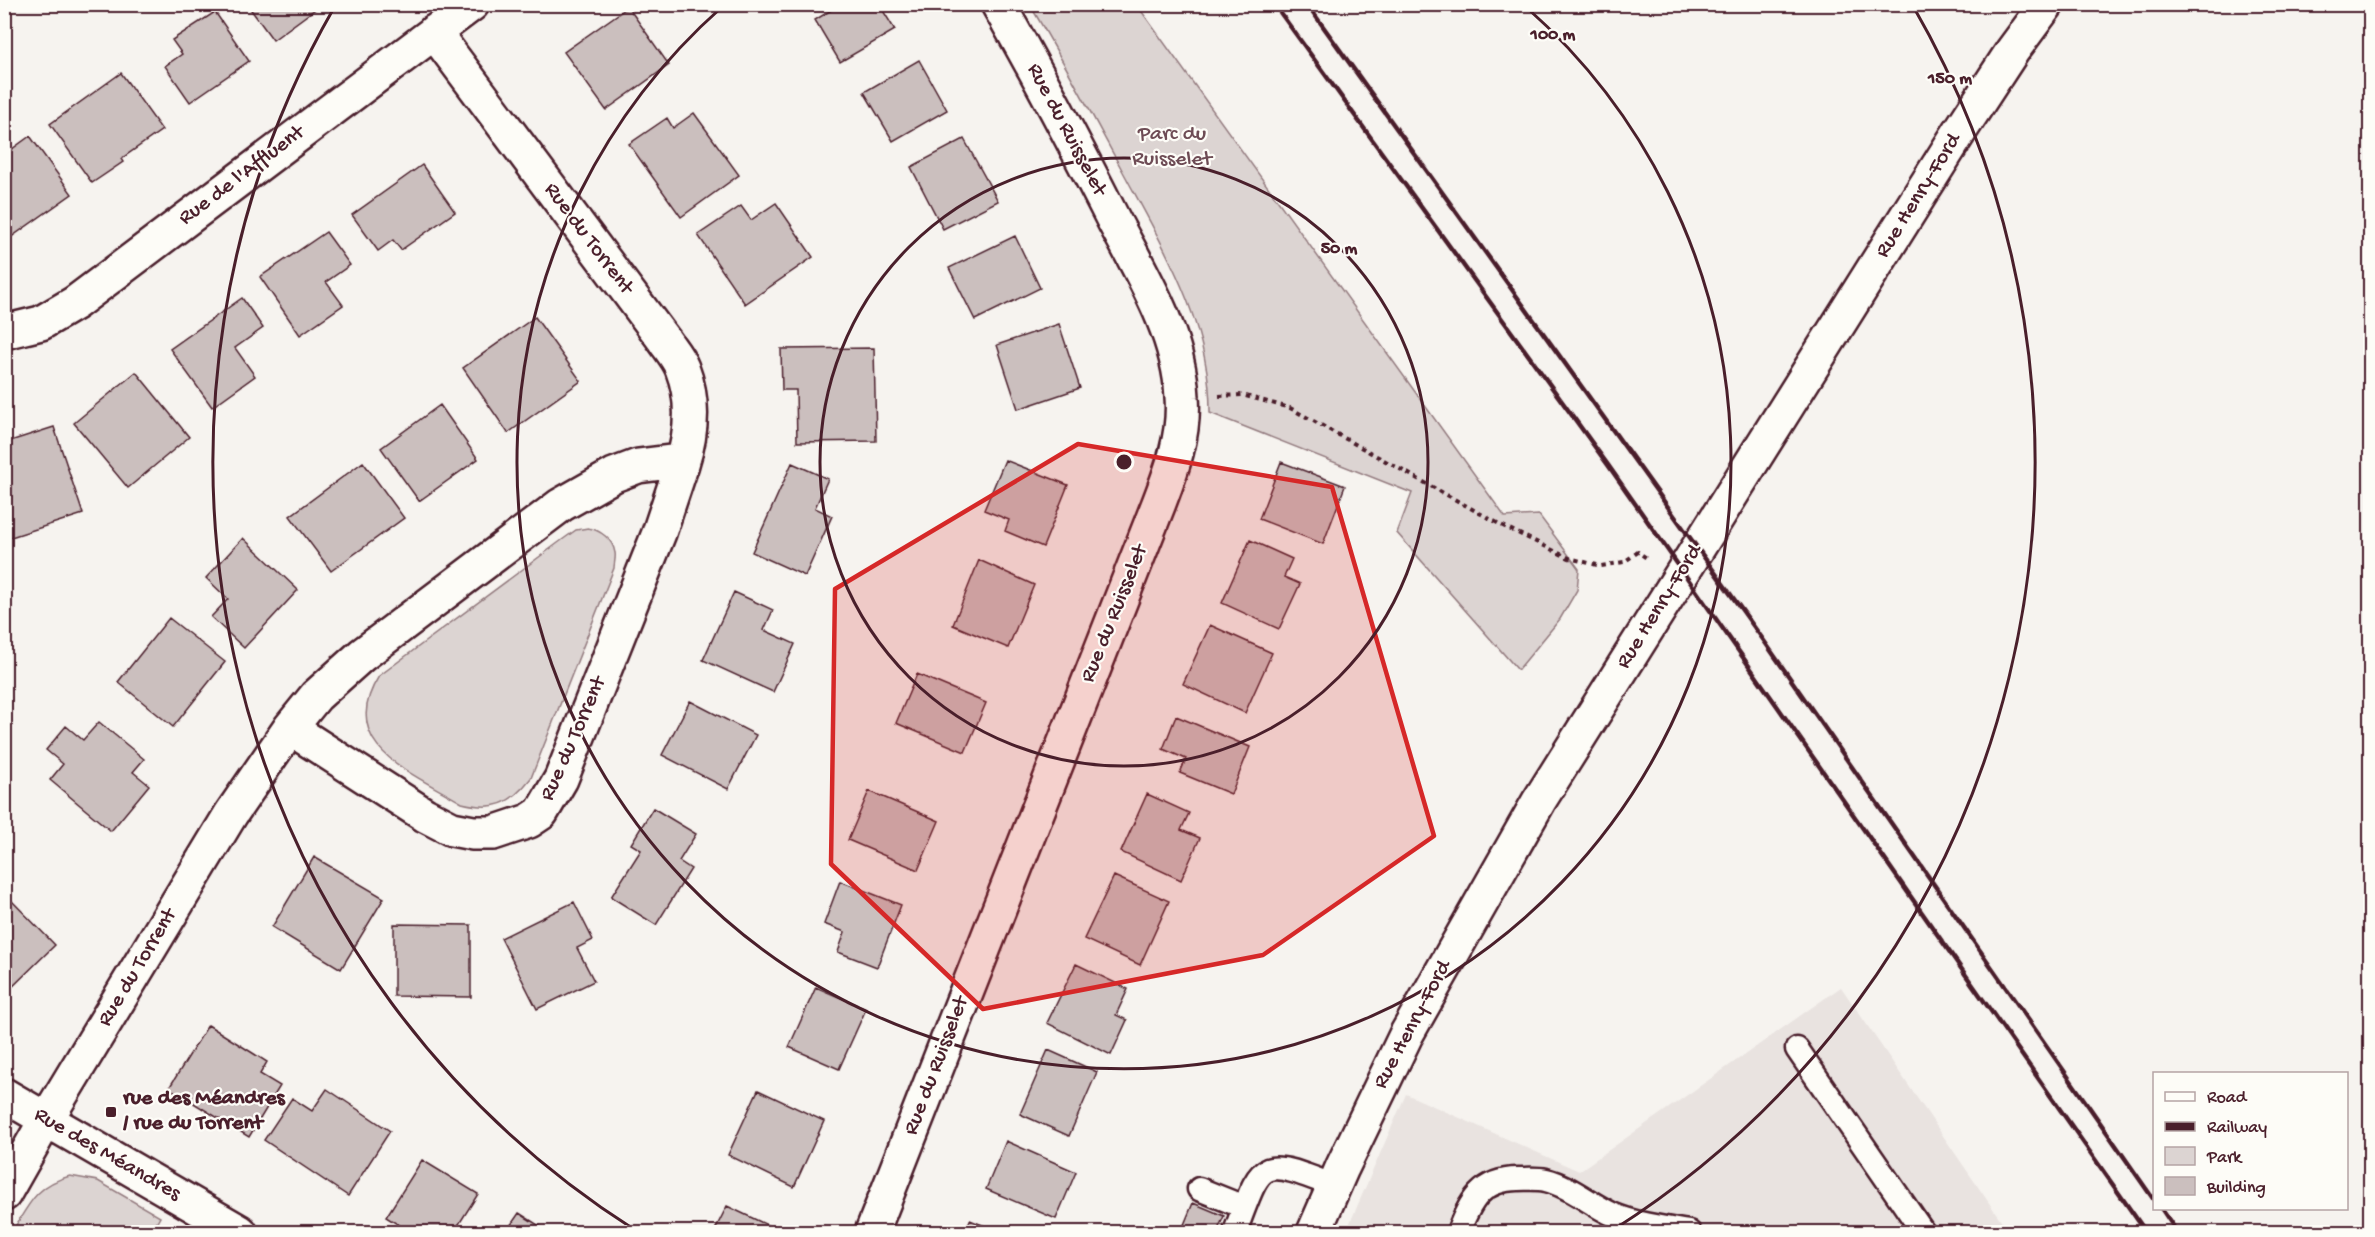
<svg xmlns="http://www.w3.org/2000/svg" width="2375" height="1237" font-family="'Gochi Hand',sans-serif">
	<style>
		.built { fill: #e9e3e0 }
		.green { fill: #dcd4d2; stroke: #937a7e; stroke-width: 1.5 }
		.building { fill: #cbbfbe; stroke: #4a1f2b; stroke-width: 1.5 }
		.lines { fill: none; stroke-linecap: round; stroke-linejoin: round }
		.lane-casing { stroke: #4a1f2b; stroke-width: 27 }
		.street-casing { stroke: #4a1f2b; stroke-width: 38 }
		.secondary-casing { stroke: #4a1f2b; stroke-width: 38 }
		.path { stroke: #4a1f2b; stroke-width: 4; stroke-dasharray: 4.5 4.5; stroke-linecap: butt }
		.lane { stroke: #fdfcf7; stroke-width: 22 }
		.street { stroke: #fdfcf7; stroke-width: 33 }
		.secondary { stroke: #fdfcf7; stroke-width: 33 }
		.rail { stroke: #4a1f2b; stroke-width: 4.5 }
		.marked { fill: #d62828; fill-opacity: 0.2; stroke: #d62828; stroke-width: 4.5; stroke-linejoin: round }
		.ring { fill: none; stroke: #4a1f2b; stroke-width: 3 }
		.poi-dot { fill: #4a1f2b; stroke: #fdfcf7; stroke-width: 2 }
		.labels { text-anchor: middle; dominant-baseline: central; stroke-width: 4.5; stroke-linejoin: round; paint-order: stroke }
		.street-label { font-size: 22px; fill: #4a1f2b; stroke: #fdfcf7 }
		.park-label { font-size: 22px; fill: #6e4c55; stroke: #fdfcf7 }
		.poi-label { font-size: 22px; font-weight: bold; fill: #4a1f2b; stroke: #fdfcf7; text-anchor: start }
		.centre { fill: #4a1f2b; stroke: #fdfcf7; stroke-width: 3 }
		.ring-label { font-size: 18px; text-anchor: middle; font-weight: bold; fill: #4a1f2b; stroke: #fdfcf7; stroke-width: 4.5; stroke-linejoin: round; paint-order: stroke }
	</style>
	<rect width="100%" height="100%" fill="#f6f3ef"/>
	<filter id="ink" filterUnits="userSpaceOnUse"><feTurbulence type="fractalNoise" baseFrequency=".0167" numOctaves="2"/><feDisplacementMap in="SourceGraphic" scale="12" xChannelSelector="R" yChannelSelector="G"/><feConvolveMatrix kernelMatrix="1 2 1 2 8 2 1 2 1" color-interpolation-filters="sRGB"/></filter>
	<g filter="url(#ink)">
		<path class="built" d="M1841,987L2009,1232H1346L1406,1094L1579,1171Z"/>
		<path class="green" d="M1030,5H1137L1505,517L1539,515L1579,569L1577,590L1560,619L1518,670L1397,533L1412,493L1210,413C1211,323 1162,245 1121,168C1091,113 1062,58 1030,5Z
			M588,528C600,530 613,539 615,553C616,557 614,564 614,568L531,778C510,805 494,811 462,803C413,773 335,746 379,676L562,540L576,530Z
			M70,1176L98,1181L160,1217L155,1226L165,1232H96L88,1228L81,1232L63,1230L61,1232H12C29,1204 36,1185 70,1176Z"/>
		<path class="building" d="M252,4H322L273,40L249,7Z
			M841,4H879L895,30L840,62L815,20Z
			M628,7L669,65L606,110L564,52Z
			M215,12L249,61L190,102L165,66L182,54L172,40Z
			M919,60L947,110L893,141L864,92Z
			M121,73L162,130L121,159L123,162L92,183L50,124Z
			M694,113L739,175L681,217L629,144L667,118L673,128Z
			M30,136L72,194L7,240L4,237V155Z
			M964,139L998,201L943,229L911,167Z
			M422,165L455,212L401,250L393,240L378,251L352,215Z
			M776,203L813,257L745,304L698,235L741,206L751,220Z
			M326,232L350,265L326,282L343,305L300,335L260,277Z
			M1015,236L1040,288L975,320L949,268Z
			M242,298L263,328L235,348L255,376L212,407L170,349Z
			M535,317L581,381L508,433L463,368Z
			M1059,324L1080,388L1018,409L997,345Z
			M874,348L876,441L797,442L796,390H782L781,349Z
			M136,372L189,437L128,488L74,423Z
			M440,405L478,459L419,501L381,448Z
			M54,427L83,514L5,539L4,443Z
			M1005,460L1068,485L1043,547L1005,531L1009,520L984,510Z
			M363,462L404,518L331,571L290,516Z
			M1281,462L1345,486L1323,544L1259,519Z
			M792,463L828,479L815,508L832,516L805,576L752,552Z
			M243,538L298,590L244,648L211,617L228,599L206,578Z
			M1250,540L1292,559L1284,577L1300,584L1279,629L1222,603Z
			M979,560L1034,585L1008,648L953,625Z
			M734,592L773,610L764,630L795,644L773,692L703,660Z
			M169,618L225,662L173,727L118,682Z
			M1210,625L1272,653L1245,713L1183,684Z
			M917,674L986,703L965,752L896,723Z
			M690,701L756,735L728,789L662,755Z
			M1176,716L1250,747L1231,794L1180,773L1186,759L1163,749Z
			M99,722L144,759L133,772L149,785L111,831L50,780L63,764L46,750L66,726L83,740Z
			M869,791L939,821L918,870L848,840Z
			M1147,794L1189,813L1181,830L1200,838L1181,880L1121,852Z
			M653,808L696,834L679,861L691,869L656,925L611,897L641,850L631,844Z
			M314,857L384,898L341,969L272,927Z
			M1114,876L1169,901L1140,965L1084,939Z
			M840,881L901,905L877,967L838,952L845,932L824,924Z
			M10,899L55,945L6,993L4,992V904Z
			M574,902L593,940L577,948L594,981L537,1009L501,938Z
			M394,924L471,925V997L394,996Z
			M1076,964L1128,989L1116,1015L1127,1020L1111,1055L1047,1023Z
			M816,987L866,1009L839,1069L789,1047Z
			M208,1025L267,1062L260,1074L280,1086L249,1137L169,1088Z
			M1048,1050L1097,1072L1069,1136L1020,1114Z
			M327,1089L390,1131L348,1196L264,1140L292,1098L312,1111Z
			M758,1090L824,1121L794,1187L728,1155Z
			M1006,1141L1076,1172L1056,1219L986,1189Z
			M422,1160L478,1194L454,1232H410L386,1217Z
			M1193,1203L1224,1216L1217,1232H1181Z
			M727,1206L782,1232H714Z
			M519,1213L549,1232H506Z
			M970,1220L1000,1232H965Z"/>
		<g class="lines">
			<defs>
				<path id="lane" d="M1797,1049L1923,1232
					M1199,1189L1244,1207
					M1235,1232C1263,1158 1258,1157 1335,1186
					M1458,1232C1470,1202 1481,1179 1518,1179C1527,1179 1537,1178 1546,1180C1570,1186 1590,1204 1612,1214C1635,1224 1664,1228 1689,1232"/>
				<path id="street" d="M4,332L41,323L75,303L472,4
					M290,728L425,815L452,829L473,833H493L529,821L541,813L561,779L659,533L682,464
					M4,1095L240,1232
					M4,1194L46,1120L231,814L290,728L316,696L362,655L561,505L614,475L638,466L670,462L682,464C692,433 694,399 682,368C678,358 670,349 664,340L434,32
					M872,1232L1159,503C1172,469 1185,435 1182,397C1179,334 1143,276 1114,221C1077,148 1039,76 998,4"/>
				<path id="secondary" d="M1314,1232L1342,1168L1406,1035L1539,801L1960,131L2013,50L2047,4"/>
			</defs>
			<use href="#lane" class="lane-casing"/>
			<use href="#street" class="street-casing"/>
			<use href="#secondary" class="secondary-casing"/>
			<path class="path" d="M1219,396L1242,395L1290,408L1501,525L1569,558L1601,566L1624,562L1638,552L1648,559"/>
			<use href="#lane" class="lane"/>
			<use href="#street" class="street"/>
			<use href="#secondary" class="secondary"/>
			<path class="rail" d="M1274,4L1608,465L2146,1232
				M1307,4L1762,638L2154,1200
				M2161,1208L2177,1232"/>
		</g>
	</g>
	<path class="marked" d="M1078,444L1332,487L1434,836L1263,955L983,1009L831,864L835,589Z"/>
	<g class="ring">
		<circle cx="1124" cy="462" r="304"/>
		<path d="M1526 7A607 607 0 1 1 722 7"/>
		<path d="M635 1230A911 911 0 0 1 335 6M1913 6A911 911 0 0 1 1613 1230"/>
	</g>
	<rect class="poi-dot" x="105" y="1106" width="12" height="12" rx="3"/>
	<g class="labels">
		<g class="street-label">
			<text transform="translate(1066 130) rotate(62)">Rue du Ruisselet</text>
			<text transform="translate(242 176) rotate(-37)">Rue de l'Affluent</text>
			<text transform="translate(1919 196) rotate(-58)">Rue Henry-Ford</text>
			<text transform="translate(588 239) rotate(53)">Rue du Torrent</text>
			<text transform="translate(1660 607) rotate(-58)">Rue Henry-Ford</text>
			<text transform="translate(1115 614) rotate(-68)">Rue du Ruisselet</text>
			<text transform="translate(574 739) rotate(-66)">Rue du Torrent</text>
			<text transform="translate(138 968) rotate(-59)">Rue du Torrent</text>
			<text transform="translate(1413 1025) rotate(-62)">Rue Henry-Ford</text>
			<text transform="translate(937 1066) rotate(-69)">Rue du Ruisselet</text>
			<text transform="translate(107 1155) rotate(30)">Rue des Méandres</text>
		</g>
		<g class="park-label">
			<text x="1172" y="135">Parc du<tspan x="1172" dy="25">Ruisselet</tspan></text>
		</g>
		<g class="poi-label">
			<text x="123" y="1099">rue des Méandres<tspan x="123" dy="25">/ rue du Torrent</tspan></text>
		</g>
	</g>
	<circle cx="1124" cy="462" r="9" class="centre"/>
	<g class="ring-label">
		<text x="1553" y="39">100 m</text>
		<text x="1950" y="83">150 m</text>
		<text x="1339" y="253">50 m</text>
	</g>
	<rect width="2375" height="1237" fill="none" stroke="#fdfcf7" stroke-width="24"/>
	<rect x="12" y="12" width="2351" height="1213" fill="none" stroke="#4a1f2b" stroke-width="2" filter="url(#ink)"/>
	<rect x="2153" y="1072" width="195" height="138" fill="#fdfcf7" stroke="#b5a4a5" stroke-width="1.5"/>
	<rect x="2165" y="1092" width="30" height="9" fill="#fdfcf7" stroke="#b5a4a5" stroke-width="1.5"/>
	<text x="2207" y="1102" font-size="18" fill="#4a1f2b">Road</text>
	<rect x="2165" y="1122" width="30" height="9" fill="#4a1f2b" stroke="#b5a4a5" stroke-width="1.5"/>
	<text x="2207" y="1132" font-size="18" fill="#4a1f2b">Railway</text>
	<rect x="2165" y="1147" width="30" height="18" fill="#dcd4d2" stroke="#b5a4a5" stroke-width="1.5"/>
	<text x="2207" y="1162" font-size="18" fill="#4a1f2b">Park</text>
	<rect x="2165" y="1177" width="30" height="18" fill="#cbbfbe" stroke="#b5a4a5" stroke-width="1.5"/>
	<text x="2207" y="1192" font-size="18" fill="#4a1f2b">Building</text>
</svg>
